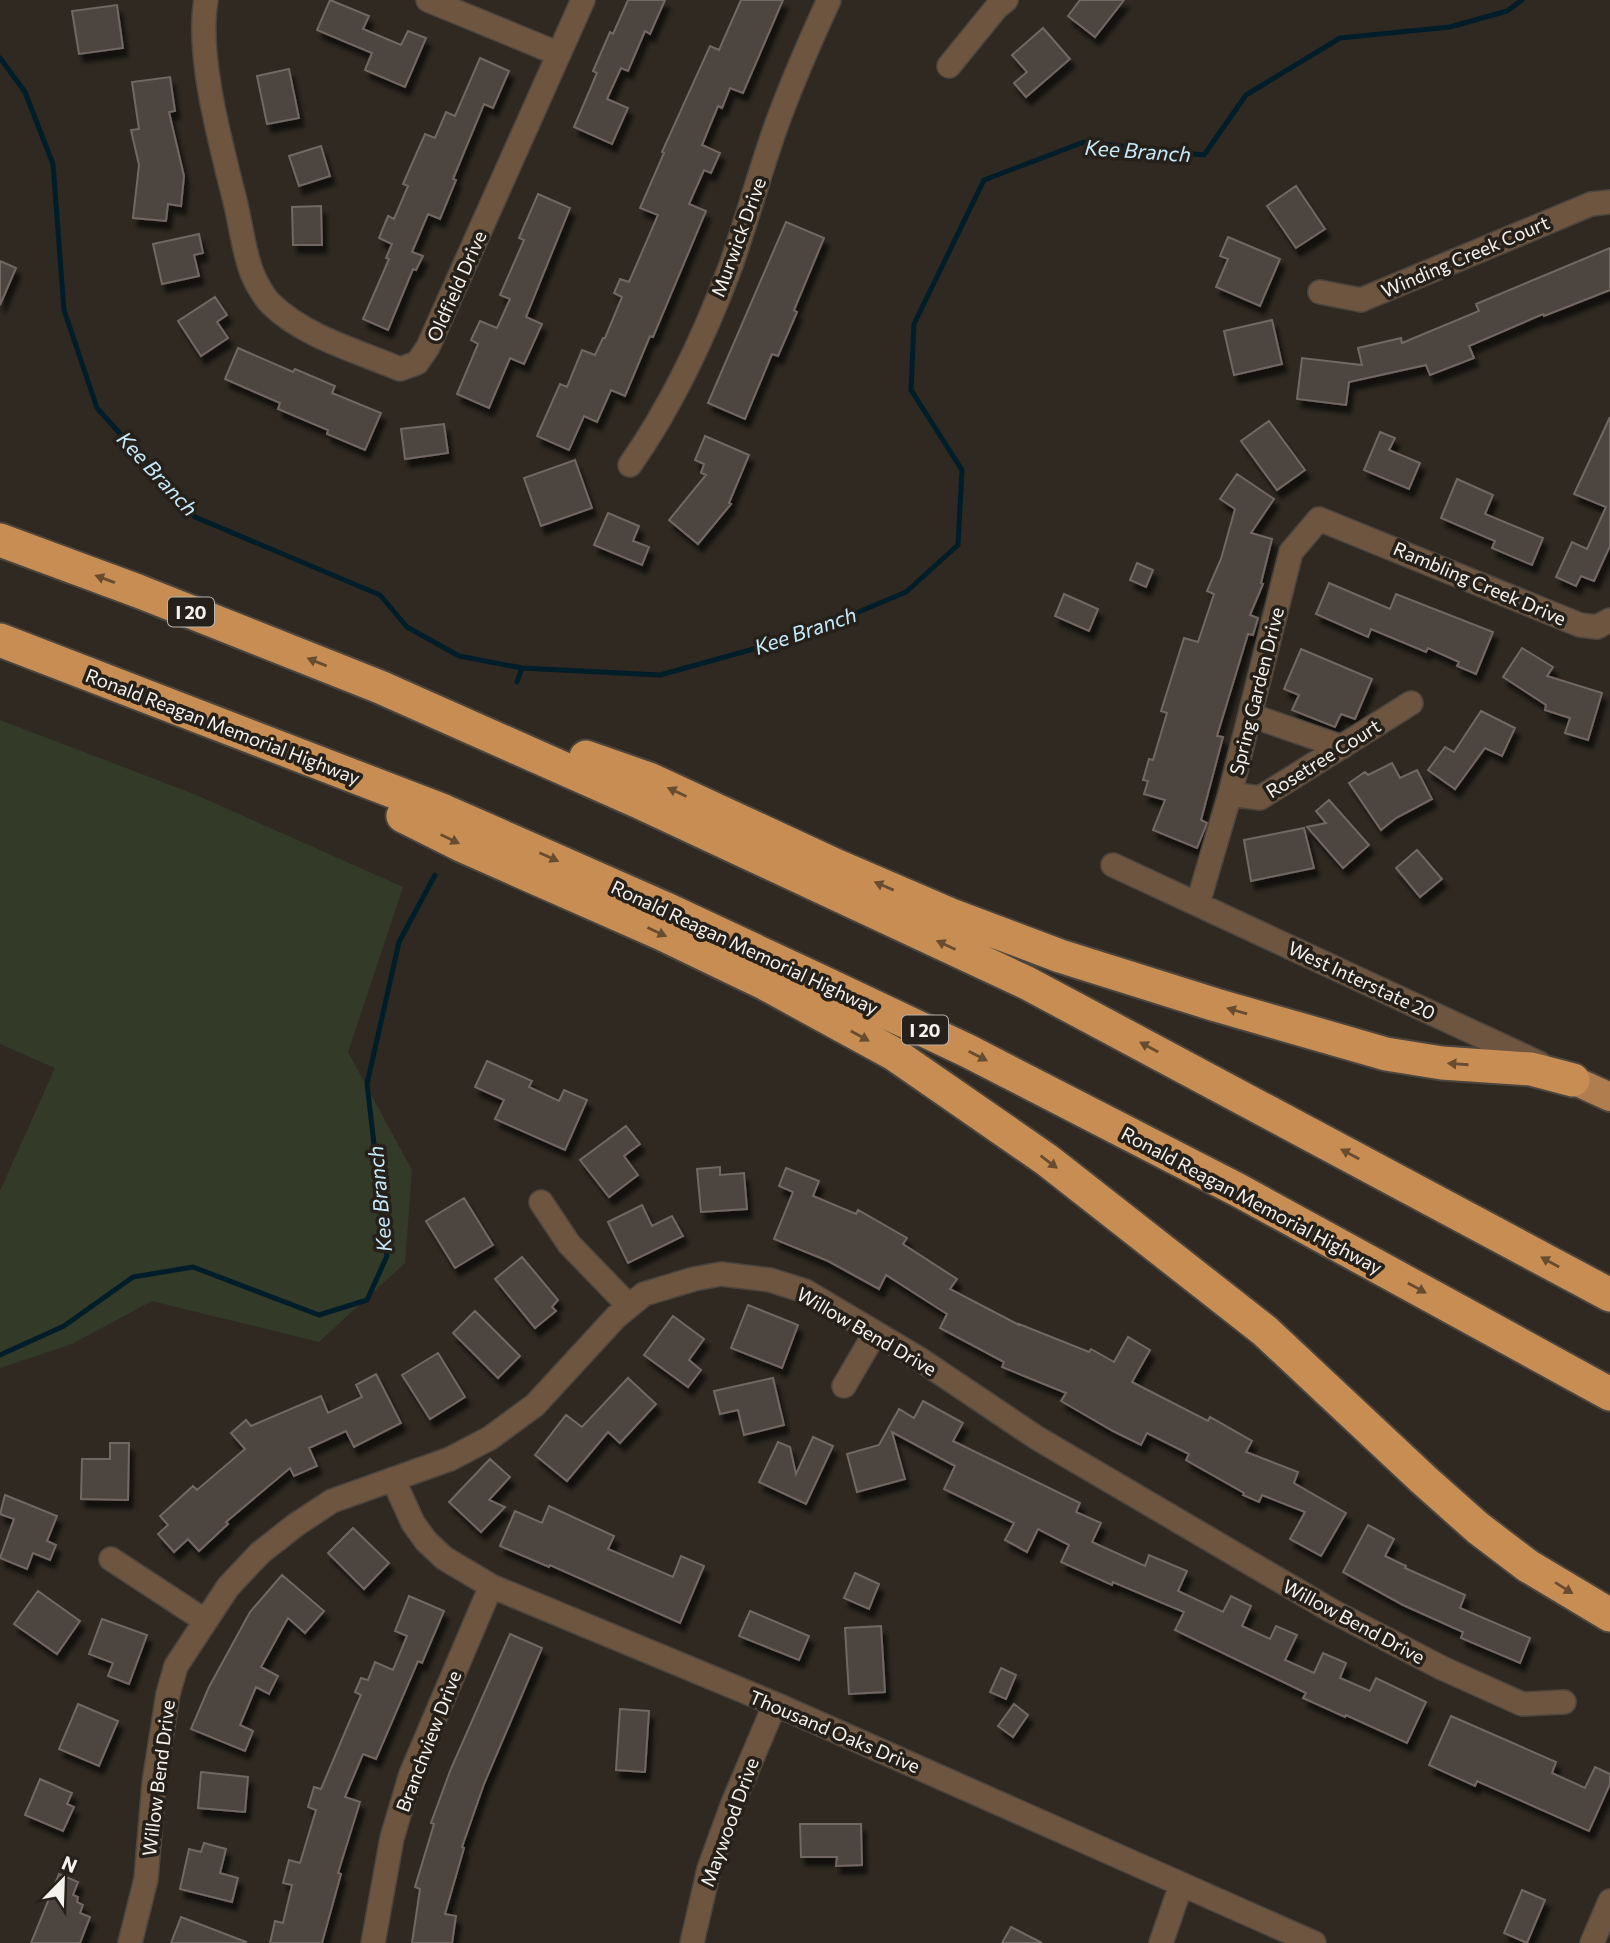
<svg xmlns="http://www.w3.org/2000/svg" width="1610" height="1943" font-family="Commissioner,sans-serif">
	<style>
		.green { fill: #333b28 }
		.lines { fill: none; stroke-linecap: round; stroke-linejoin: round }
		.stream { stroke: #001e2a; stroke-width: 5 }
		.building { fill: #4e4440; stroke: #726763; stroke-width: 2; filter: url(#shadow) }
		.minor-casing { stroke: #4b453e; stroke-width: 26 }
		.major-casing { stroke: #4b453e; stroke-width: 32 }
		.highway-casing { stroke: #4b453e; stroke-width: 37 }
		.minor { stroke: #6d553f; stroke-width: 23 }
		.major { stroke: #af7d4e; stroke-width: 28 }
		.highway { stroke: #c88d53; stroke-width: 33 }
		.oneway { fill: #664c30 }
		.labels { text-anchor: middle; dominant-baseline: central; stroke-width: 7; stroke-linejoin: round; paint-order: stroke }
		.shield { fill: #252019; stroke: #b7b2ad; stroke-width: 2 }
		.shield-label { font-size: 18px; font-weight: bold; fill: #f5f1ec }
		.street-label { font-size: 19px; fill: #f5f1ec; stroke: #252019 }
		.water-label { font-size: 21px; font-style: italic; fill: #c6eafb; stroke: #252019 }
	</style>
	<defs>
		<filter id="shadow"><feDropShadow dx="4.5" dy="8" stdDeviation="2" flood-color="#0009"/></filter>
	</defs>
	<rect width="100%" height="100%" fill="#2f2922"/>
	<path class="green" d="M0,720L194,794L403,887L348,1052L412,1170L405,1263L319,1342L152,1301L72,1344L0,1368V1191L55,1068L0,1044Z"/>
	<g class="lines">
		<path class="stream" d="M0,58L25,92L53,164L64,310L97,408L195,517L380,595L407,627L459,656L522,668L660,675L804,635L906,592L958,545L962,470L911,390L914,324L984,180L1084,142L1204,155L1246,95L1340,38L1450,27L1507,11L1522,0
			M517,682L522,668
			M0,1355L64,1326L133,1277L193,1267L319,1315L367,1300L387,1256L367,1084L399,942L435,875"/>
	</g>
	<path class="building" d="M330,0L369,16L363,29L401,45L408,31L426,38L405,87L365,70L372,53L317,30Z
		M628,0H665L650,34L645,31L628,71L621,68L607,99L628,108L612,144L574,127L597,73L593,71L610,32L613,34Z
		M741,0H783L743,93L730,88L722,108L718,106L702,145L720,153L711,173L704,170L689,204L706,211L653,337L650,336L625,396L611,390L597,422L584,416L569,450L537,436L560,384L567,387L582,350L595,355L603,338H605L622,297L614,293L620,279L629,282L658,215L640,208L664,153L662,152L710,46L719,50Z
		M1080,0H1124L1095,37L1068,16Z
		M117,5L123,48L79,54L72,11Z
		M1043,28L1070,59L1026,97L1014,83L1027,72L1012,55Z
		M480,58L509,71L493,108L484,104L453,179L456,180L440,219L428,214L412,252L423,256L416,270L413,269L388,330L363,319L389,259L386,258L392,244L379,238L388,216L394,219L408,186L403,184L425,134L435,138L446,112L455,116Z
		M289,69L299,118L267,124L257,76Z
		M170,77L175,111L169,112L184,176L181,206L168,204L166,221L133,218L139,165L131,130L139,129L132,82Z
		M321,146L330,176L299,186L289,156Z
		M1296,186L1325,229L1296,248L1267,206Z
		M538,194L570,208L526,317L542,324L524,364L510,358L489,408L457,394L478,344L471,340L480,321L497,328L510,299L500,295L524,240L519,238Z
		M321,206L322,245H293L292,207Z
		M786,222L824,238L794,310L797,312L778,356L772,354L745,419L708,403Z
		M199,234L203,253L194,255L199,276L162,284L153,244Z
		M1228,237L1280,259L1260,306L1216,287L1228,259L1220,256Z
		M1610,248V290L1544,316L1543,314L1469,346L1474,358L1430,375L1426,365L1349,382L1346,405L1297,399L1302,358L1362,365L1358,348L1401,338L1402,343L1479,311L1476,304Z
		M0,261L16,268L0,305Z
		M215,297L227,315L217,322L228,338L201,356L178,321Z
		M1272,320L1282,364L1234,375L1224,331Z
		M238,348L293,372L295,369L335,386L332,393L381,413L365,450L327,434L328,430L278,409L280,403L225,379Z
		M1610,417V546L1594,581L1581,576L1576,586L1556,577L1572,542L1587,549L1606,507L1574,494Z
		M1269,421L1305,470L1277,490L1241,441Z
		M444,424L448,453L405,459L401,429Z
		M1380,432L1395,438L1389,450L1420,463L1409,489L1364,470Z
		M705,436L749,455L729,503L731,504L698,544L669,520L706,475L701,473L704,464L695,460Z
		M575,460L592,508L541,526L524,478Z
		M1237,474L1274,499L1251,533L1272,539L1261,583L1263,584L1250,615L1258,618L1253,635L1248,634L1217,736L1223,737L1201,820L1207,823L1197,848L1153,830L1165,800L1144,794L1148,781L1143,780L1149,759L1153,760L1167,713L1161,711L1184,638L1198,642L1214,594L1207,591L1221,559L1235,509L1220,499Z
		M1457,479L1493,495L1485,514L1543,538L1532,565L1492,548L1495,541L1441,518Z
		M608,513L639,526L633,541L649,547L642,565L594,545Z
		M1137,563L1153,570L1146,587L1130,580Z
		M1329,583L1390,609L1396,594L1493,632L1476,674L1457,666L1459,662L1428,648L1426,652L1371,629L1368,637L1316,614Z
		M1064,594L1098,609L1089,631L1055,616Z
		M1522,648L1553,667L1547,676L1602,693L1588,740L1565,733L1570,718L1545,710L1546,705L1503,677Z
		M1301,649L1372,679L1355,719L1341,714L1335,727L1292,710L1299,695L1284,689Z
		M1481,711L1515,728L1502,756L1485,748L1455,789L1428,770L1445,747L1454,752Z
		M1392,763L1400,778L1417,770L1432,799L1396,818L1381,830L1349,783L1365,772L1368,775Z
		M1329,800L1369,845L1343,868L1307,827L1326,823L1316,811Z
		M1304,828L1314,868L1251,881L1244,840Z
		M1417,850L1442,879L1420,897L1396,868Z
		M487,1061L532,1081L529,1087L559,1101L564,1090L587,1100L565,1150L495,1119L504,1100L475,1087Z
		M626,1126L640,1144L624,1156L638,1175L609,1197L580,1160Z
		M720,1167V1175L744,1173L747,1209L701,1212L697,1169Z
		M786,1168L819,1181L813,1196L856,1214L858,1210L907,1238L903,1244L957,1279L950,1289L1019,1325V1324L1089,1352L1091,1349L1114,1362L1128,1337L1150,1350L1132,1382L1208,1421L1210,1417L1252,1441L1246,1452L1298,1472L1294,1483L1346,1513L1321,1556L1290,1539L1305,1512L1262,1495L1259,1502L1243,1495L1244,1493L1186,1460L1189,1454L1147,1433L1141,1445L1113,1431L1061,1401L1066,1393L1002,1367L1004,1362L940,1328L947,1314L886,1275L879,1289L828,1261L774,1239L793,1192L779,1186Z
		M464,1198L493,1245L455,1268L426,1221Z
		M642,1205L652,1226L672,1216L683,1236L628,1263L608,1222Z
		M522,1257L558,1300L552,1307L556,1311L535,1328L495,1279Z
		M748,1305L798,1325L782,1368L731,1348Z
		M475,1311L520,1356L498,1378L453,1333Z
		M673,1316L704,1339L689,1360L701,1370L688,1387L644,1355Z
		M438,1353L465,1397L430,1419L402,1375Z
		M376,1374L401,1423L354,1447L346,1431L309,1448L317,1466L294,1476L290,1468L226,1522L228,1524L199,1551L188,1539L174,1552L158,1534L168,1525L160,1516L193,1486L197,1490L245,1449L231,1433L246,1420L251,1426L321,1396L328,1413L362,1397L356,1385Z
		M628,1378L656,1404L620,1443L608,1432L567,1481L535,1455L566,1415L582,1427Z
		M773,1378L784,1425L744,1435L738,1410L720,1414L714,1391Z
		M923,1401L963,1423L953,1441L1080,1503L1076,1512L1101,1523L1092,1542L1145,1566L1149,1555L1187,1571L1178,1591L1223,1612L1231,1596L1251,1606L1242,1626L1270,1639L1276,1626L1297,1635L1285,1660L1314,1673L1323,1653L1346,1663L1340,1678L1370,1691L1376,1678L1426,1702L1407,1743L1346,1715L1345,1717L1303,1698L1306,1693L1175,1630L1184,1612L1113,1582L1112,1585L1061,1562L1069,1545L1038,1529L1027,1552L1005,1540L1014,1523L944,1489L955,1466L892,1432L905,1479L857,1492L847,1454L879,1445L899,1409L914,1418Z
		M813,1437L833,1446L806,1504L759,1482L778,1442L790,1447L796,1474Z
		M110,1443H129L128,1500L81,1499L82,1459H110Z
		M490,1459L510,1477L489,1500L505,1507L481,1532L449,1502Z
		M5,1495L57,1516L47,1541L56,1545L50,1560L33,1553L27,1569L0,1558L14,1519L0,1514Z
		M549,1506L614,1536L608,1549L673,1577L681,1556L704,1566L680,1623L550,1565L549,1567L500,1546L515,1511L542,1523Z
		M1368,1525L1394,1539L1385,1556L1406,1566L1405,1568L1465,1595L1460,1608L1530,1638L1520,1663L1461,1638L1463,1632L1403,1605L1343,1572Z
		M353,1528L389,1563L364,1589L328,1553Z
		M855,1573L879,1584L869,1609L844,1598Z
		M282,1575L324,1611L305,1633L288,1618L261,1667L278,1676L269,1694L256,1687L240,1725L253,1731L245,1751L191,1729L209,1687L250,1612Z
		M38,1591L80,1621L57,1654L14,1624Z
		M409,1596L444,1611L422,1663L418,1661L376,1759L363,1754L345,1797L360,1802L338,1873L341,1874L322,1943H270L275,1921L283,1923L292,1885L283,1883L289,1860L300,1863L316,1810L308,1807L314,1787L321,1789L348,1725L361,1695L355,1692L361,1678L368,1680L375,1662L393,1670L407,1636L395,1631Z
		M750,1611L809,1636L799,1660L739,1636Z
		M102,1619L147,1635L129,1684L108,1676L113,1663L89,1654Z
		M881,1626L885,1692L849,1694L845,1628Z
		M510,1634L542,1648L484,1784L462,1847L464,1848L445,1914L456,1916L452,1943H412L420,1889L415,1887L434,1824L431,1823L450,1771Z
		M1001,1668L1016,1675L1006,1699L990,1692Z
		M78,1704L118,1721L99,1766L59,1749Z
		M1014,1704L1028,1715L1013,1737L998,1726Z
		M620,1709L649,1711L645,1772L616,1770Z
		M1451,1716L1556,1762L1552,1773L1585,1788L1595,1767L1610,1774V1784L1589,1831L1477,1781L1475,1786L1429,1765Z
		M201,1772L248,1777L245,1812L198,1808Z
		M40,1779L72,1793L67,1804L74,1807L63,1831L25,1815Z
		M800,1824H861L862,1865L836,1866L837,1857H801Z
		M204,1843L226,1849L220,1873L238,1878L232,1902L180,1889L189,1849L201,1852Z
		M59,1874L78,1882L73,1895L78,1897L77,1902L83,1905L80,1913L90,1917L80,1943H31Z
		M1522,1890L1545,1900L1527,1943L1504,1933Z
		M181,1917L246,1942L245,1943H171Z
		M1011,1927L1042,1943H1002Z"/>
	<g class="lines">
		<defs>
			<path id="minor" d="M206,0C196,57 222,148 236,205C241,227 244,252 252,273C256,283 264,297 271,304C305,337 357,351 400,369L417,363L428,347L583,0
				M428,0L559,54
				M949,66L997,7L1006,0
				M1320,292L1361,300L1591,204L1610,202
				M630,465C672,405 705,335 731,265C748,217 761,167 779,118C794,78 811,39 829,0
				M1250,715L1342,747
				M1230,794L1260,798L1411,703
				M1113,865L1539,1063
				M1198,903L1230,794L1291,552L1319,519L1580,625L1597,627L1610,620
				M541,1202L569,1244L629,1306
				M844,1386L875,1333
				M393,1479L413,1523L426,1541L444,1558L491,1586L775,1704L1314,1943
				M111,1559L204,1620
				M130,1943L146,1879L154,1783L168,1694L176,1666L228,1587L260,1553L297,1524L332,1501L450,1459L490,1438L535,1405L616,1317L644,1294L694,1279L721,1274L770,1280L805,1291L921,1360L1037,1438L1332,1611L1442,1668L1522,1704L1564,1702
				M373,1943L392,1838L411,1774L491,1586
				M692,1943L709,1869L733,1803L775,1704
				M1161,1943L1181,1885
				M1592,1943L1610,1901"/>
			<path id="major" d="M1573,1080L1610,1097"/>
			<path id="highway" d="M0,540L138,591L380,687L639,802L1027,983L1610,1295
				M0,640L444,811L664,908L820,981L968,1051L1238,1190L1610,1394
				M586,757L649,779L837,866L951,915L1060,956L1216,1005L1386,1054L1442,1063L1531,1069L1573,1080
				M403,816L463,846L660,933L766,984L894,1054L1047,1160L1265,1331L1424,1480L1478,1528L1528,1566L1610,1615"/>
		</defs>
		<use href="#minor" class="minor-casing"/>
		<use href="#major" class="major-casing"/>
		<use href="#highway" class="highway-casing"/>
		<use href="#minor" class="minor"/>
		<use href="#major" class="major"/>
		<use href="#highway" class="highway"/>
	</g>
	<defs><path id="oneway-solid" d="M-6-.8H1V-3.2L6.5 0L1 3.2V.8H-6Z" transform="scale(1.75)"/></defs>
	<g class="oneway">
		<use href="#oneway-solid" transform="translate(105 579) rotate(-160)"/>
		<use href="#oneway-solid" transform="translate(317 662) rotate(-158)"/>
		<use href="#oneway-solid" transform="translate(677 792) rotate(-155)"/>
		<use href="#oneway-solid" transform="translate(450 839) rotate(26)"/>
		<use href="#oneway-solid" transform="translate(549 857) rotate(24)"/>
		<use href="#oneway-solid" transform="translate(884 886) rotate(-157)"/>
		<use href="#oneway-solid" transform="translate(657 932) rotate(25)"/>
		<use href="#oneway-solid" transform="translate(946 945) rotate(-155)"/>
		<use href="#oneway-solid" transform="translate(1237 1011) rotate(-164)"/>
		<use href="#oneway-solid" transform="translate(860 1036) rotate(29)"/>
		<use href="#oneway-solid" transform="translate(1149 1047) rotate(-152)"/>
		<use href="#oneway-solid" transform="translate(978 1056) rotate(27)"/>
		<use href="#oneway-solid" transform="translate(1458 1064) rotate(-176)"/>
		<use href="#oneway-solid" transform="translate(1350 1154) rotate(-152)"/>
		<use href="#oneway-solid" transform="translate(1049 1162) rotate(37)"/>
		<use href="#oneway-solid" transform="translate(1550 1262) rotate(-151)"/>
		<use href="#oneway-solid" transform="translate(1417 1288) rotate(29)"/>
		<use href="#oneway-solid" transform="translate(1564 1588) rotate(32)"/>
	</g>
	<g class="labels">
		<g class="shield">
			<rect x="168" y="597.5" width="46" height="29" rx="5"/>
			<rect x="902" y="1015.5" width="46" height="29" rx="5"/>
		</g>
		<g class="shield-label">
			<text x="191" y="612">I 20</text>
			<text x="925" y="1030">I 20</text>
		</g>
		<g class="street-label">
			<text transform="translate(738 237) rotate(-70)">Murwick Drive</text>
			<text transform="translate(1465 256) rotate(-23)">Winding Creek Court</text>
			<text transform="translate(456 286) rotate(-66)">Oldfield Drive</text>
			<text transform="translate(1480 583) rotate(23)">Rambling Creek Drive</text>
			<text transform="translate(1256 691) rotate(-76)">Spring Garden Drive</text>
			<text transform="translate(223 726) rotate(21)">Ronald Reagan Memorial Highway</text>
			<text transform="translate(1323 758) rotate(-32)">Rosetree Court</text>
			<text transform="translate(745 947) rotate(25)">Ronald Reagan Memorial Highway</text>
			<text transform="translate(1362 980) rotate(25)">West Interstate 20</text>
			<text transform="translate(1252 1200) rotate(28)">Ronald Reagan Memorial Highway</text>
			<text transform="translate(867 1331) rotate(30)">Willow Bend Drive</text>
			<text transform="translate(1354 1621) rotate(28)">Willow Bend Drive</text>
			<text transform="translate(835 1731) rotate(23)">Thousand Oaks Drive</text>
			<text transform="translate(428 1741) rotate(-69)">Branchview Drive</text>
			<text transform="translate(158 1778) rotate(-83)">Willow Bend Drive</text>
			<text transform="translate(729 1822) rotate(-70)">Maywood Drive</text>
		</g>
		<g class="water-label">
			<text transform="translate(1138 150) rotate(4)">Kee Branch</text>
			<text transform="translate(158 473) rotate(47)">Kee Branch</text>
			<text transform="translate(805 630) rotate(-19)">Kee Branch</text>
			<text transform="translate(379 1199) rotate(-95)">Kee Branch</text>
		</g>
	</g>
	<g transform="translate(63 1880) rotate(23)" stroke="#252019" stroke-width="5" paint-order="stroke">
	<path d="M0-5L12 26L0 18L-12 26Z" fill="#f5f1ec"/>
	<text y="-10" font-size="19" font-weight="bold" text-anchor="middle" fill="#f5f1ec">N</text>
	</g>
</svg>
